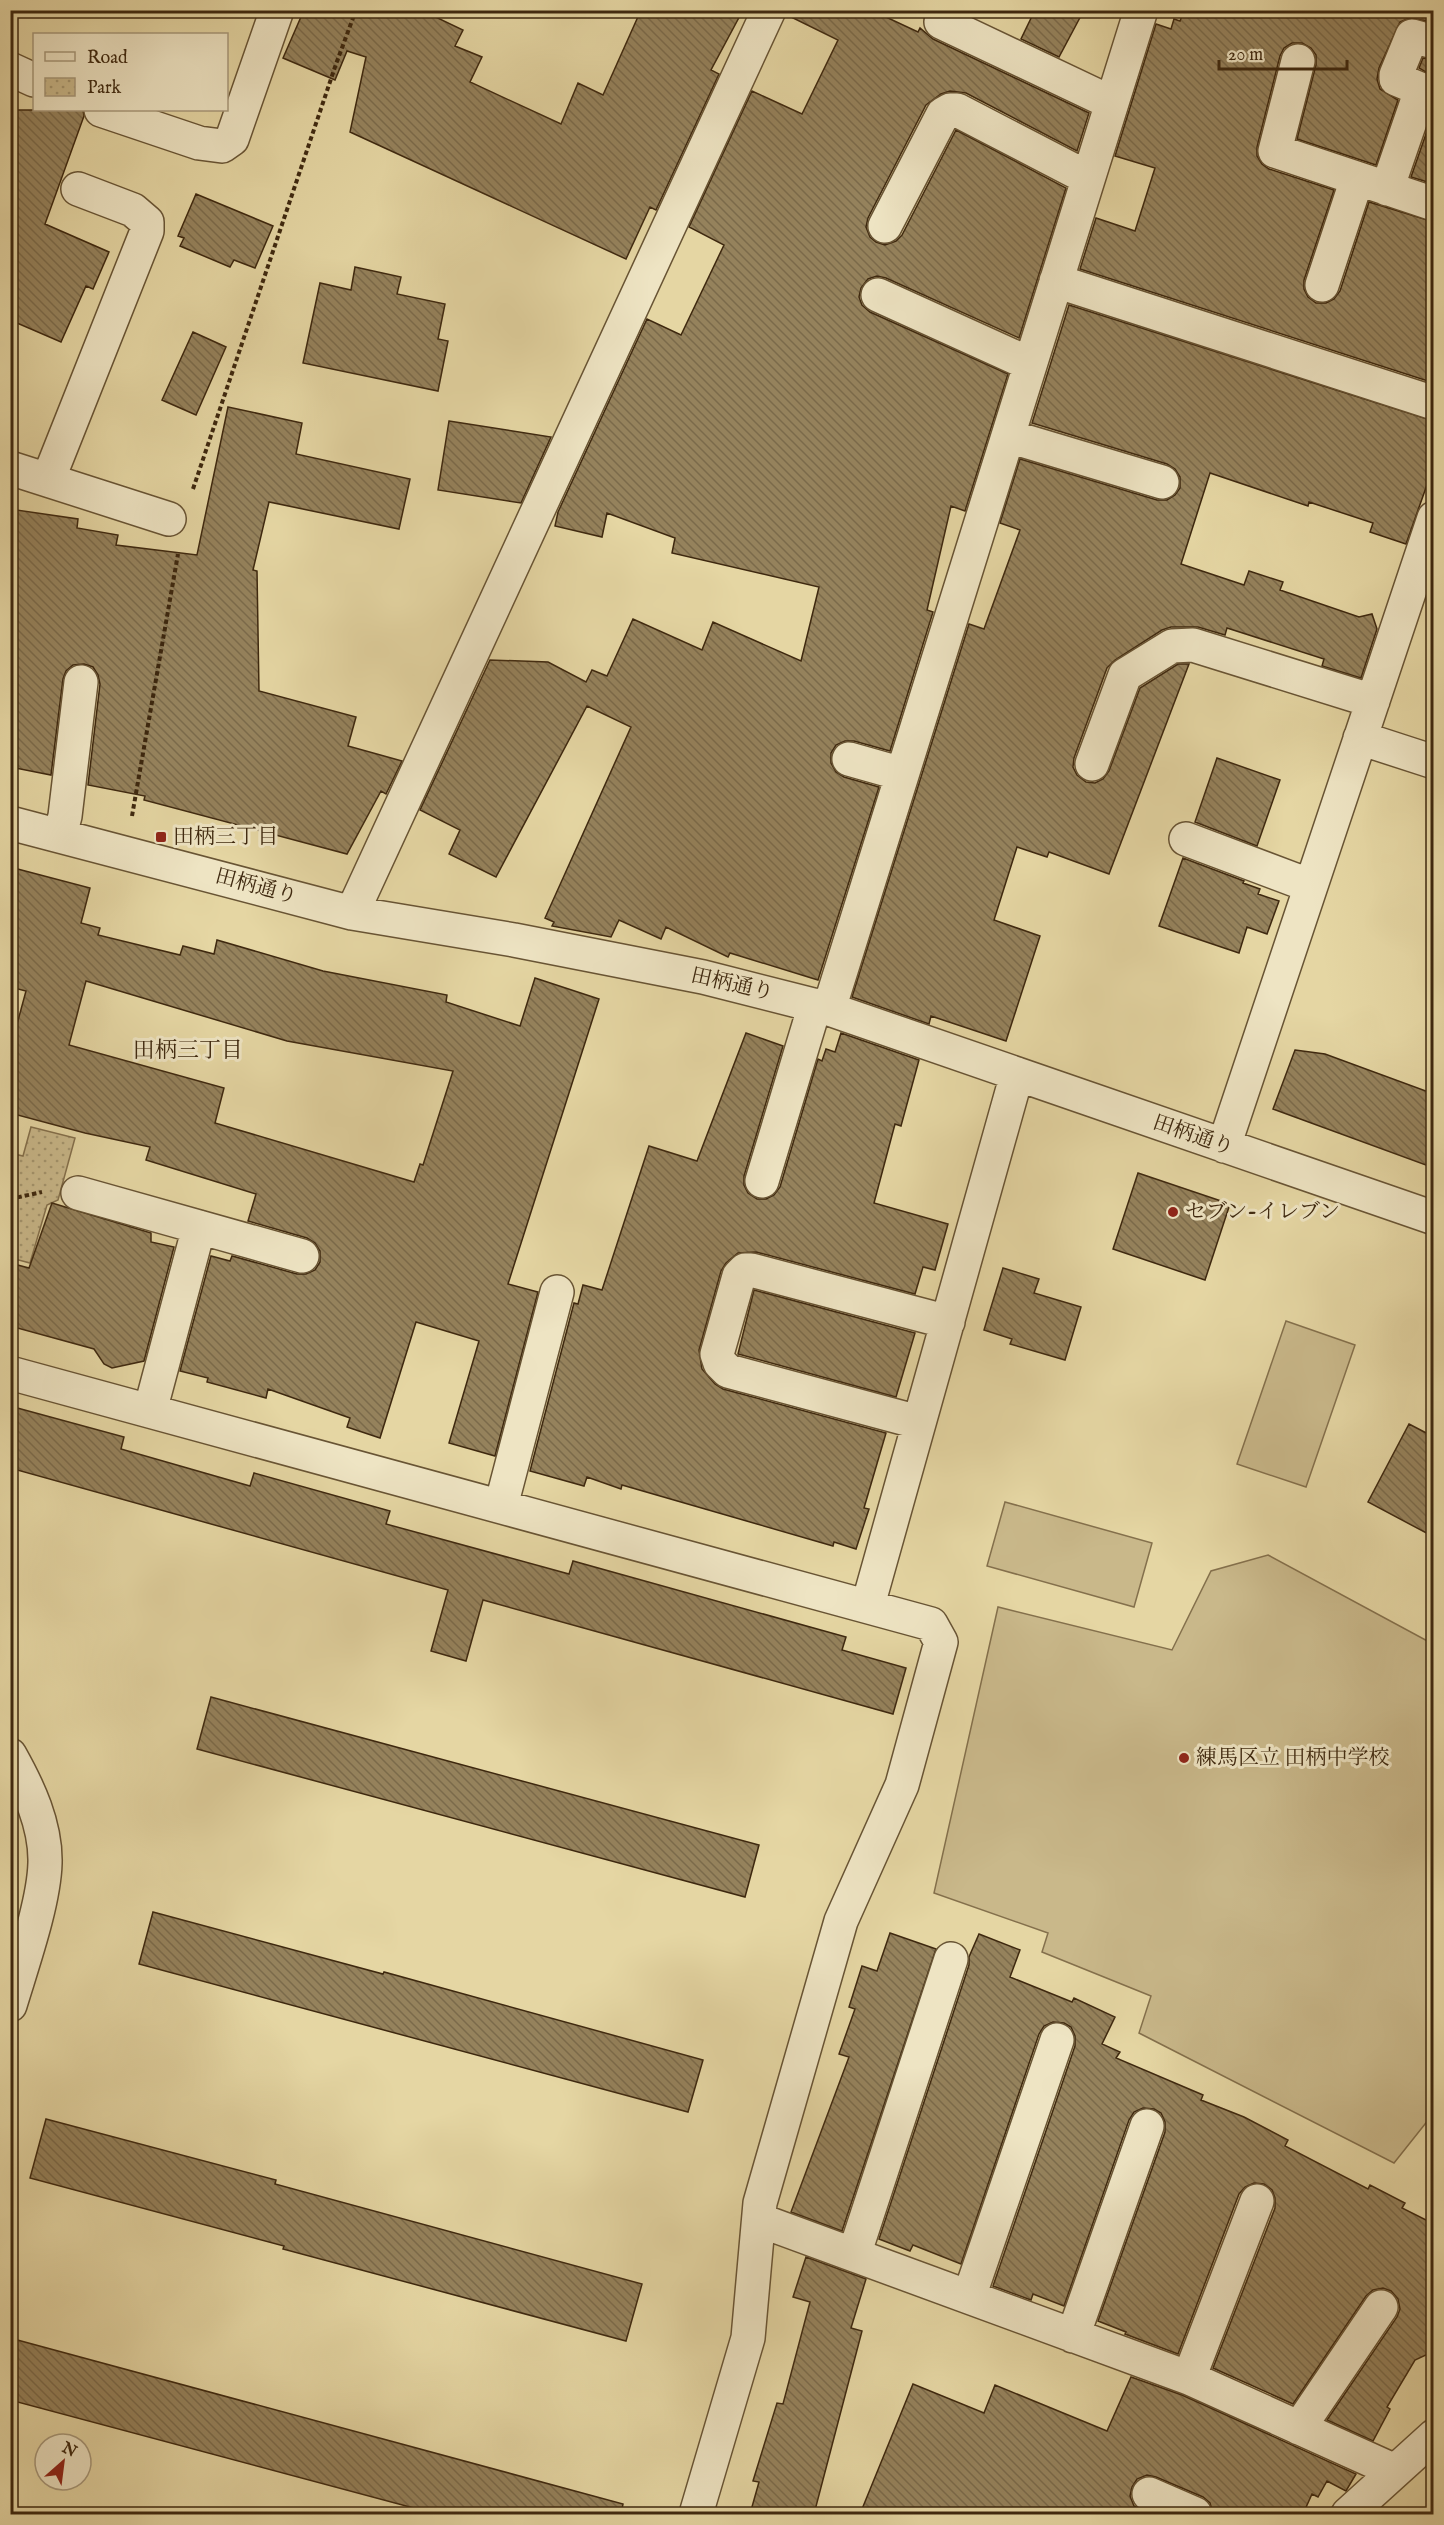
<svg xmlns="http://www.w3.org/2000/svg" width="1444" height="2525" font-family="'IM FELL English','Noto Serif JP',serif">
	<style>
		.grass { fill: #c9b88a; stroke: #84704c; stroke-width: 1.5 }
		.park { fill: url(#park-dots); stroke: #84704c; stroke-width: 1.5 }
		.building { fill: url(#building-back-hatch); stroke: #3e280f; stroke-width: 1.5; fill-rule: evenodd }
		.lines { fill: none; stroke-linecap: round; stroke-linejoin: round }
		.minor-casing { stroke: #685434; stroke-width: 36 }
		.path { stroke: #3e280f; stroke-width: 4; stroke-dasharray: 4.5 3; stroke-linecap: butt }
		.minor { stroke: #eee4c3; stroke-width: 33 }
		.poi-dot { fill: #8f2418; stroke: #eee4c3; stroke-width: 2 }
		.labels { text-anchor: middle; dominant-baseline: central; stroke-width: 6; stroke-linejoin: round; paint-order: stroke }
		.poi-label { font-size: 21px; fill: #3e280f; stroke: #eee4c3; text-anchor: start }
		.street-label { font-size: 21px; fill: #3e280f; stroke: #eee4c3 }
		.neighbourhood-label { font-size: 22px; fill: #3e280f; stroke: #eee4c3 }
	</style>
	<defs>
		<pattern id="park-dots" width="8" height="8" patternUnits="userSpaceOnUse" patternTransform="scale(1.5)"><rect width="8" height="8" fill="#c9b88a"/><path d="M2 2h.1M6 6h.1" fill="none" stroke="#a5966f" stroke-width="1.8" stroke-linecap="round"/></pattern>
		<pattern id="building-back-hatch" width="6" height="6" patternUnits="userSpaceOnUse" patternTransform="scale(1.5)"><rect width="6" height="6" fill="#95825c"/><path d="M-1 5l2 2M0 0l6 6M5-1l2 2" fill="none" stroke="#7b6a4a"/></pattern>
	</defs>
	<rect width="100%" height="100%" fill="#e5d6a3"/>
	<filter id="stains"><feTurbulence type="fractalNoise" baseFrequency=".00333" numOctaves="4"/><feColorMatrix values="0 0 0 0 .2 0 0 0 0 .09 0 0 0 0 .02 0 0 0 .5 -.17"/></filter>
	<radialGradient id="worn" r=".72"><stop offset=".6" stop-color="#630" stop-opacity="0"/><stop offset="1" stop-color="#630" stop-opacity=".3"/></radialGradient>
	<path class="grass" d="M1286,1321L1355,1345L1306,1487L1237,1464Z
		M1005,1502L1152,1543L1134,1607L987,1566Z
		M1268,1555L1433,1644V2114L1394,2163L1139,2033L1151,1996L1042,1952L1048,1933L934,1893L998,1607L1172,1650L1211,1571Z"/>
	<path class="park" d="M31,1127L75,1138L58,1200L47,1205L30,1263L11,1258L10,1153L23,1156Z"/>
	<path class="building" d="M304,10H421L463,30L455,46L482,57L470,82L561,124L578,83L603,95L641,10H743L711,70L719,74L656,210L650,207L626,259L350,132L366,57L347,51L335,80L283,58Z
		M787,10H871L918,32L920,28L933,39L1089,113L1077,151L966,93L950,91L941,94L926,105L868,218L866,227L870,237L876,242L885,245L896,241L902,235L956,130L1066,188L1019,338L886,278L877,276L868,279L861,288L859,297L862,305L870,312L1008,374L965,511L951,506L927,610L933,612L890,751L854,741H845L836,745L831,753V763L836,772L844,777L879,787L818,980L730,953L728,957L666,927L661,939L619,920L611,937L552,926L554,922L545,918L631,727L587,706L496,877L449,854L460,830L420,810L490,660L548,662L586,682L592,670L607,676L633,619L702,650L713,622L801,661L819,587L672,553L675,538L607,513L602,537L555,526L558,512L647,319L681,335L724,245L689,227L752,91L802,114L838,40L787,15Z
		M1035,10H1084L1059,57L1021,39Z
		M1184,10H1434V22L1409,18L1400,22L1379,68L1377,79L1380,89L1398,100L1376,165L1297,139L1316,65V55L1311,48L1302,43H1292L1284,48L1280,56L1257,147V156L1262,164L1269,169L1334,190L1304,280V289L1308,297L1316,303H1326L1334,299L1340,291L1369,202L1434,222V383L1080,269L1096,218L1135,231L1155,168L1115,156L1156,24L1171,29L1174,19L1180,21Z
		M1423,58L1434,60V77L1419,68Z
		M10,110H83L84,116L45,224L109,252L93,289L86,286L61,342L10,320Z
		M1434,111V184L1411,177Z
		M196,194L273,226L255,268L234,260L230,267L180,246L184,238L178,236Z
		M355,267L401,277L397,294L445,304L438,339L448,341L438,391L303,363L320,283L351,290Z
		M1069,305L1434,421V465L1406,544L1370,532L1373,523L1309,502L1308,506L1210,473L1181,564L1244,585L1249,571L1283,582L1280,590L1359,617L1372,614L1377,629L1361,678L1322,666L1324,659L1227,628L1225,635L1198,627H1171L1162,630L1115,660L1107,668L1074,758L1073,767L1077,775L1086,782L1095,783L1103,779L1109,771L1140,688L1178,664H1189L1109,874L1049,852L1047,857L1017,847L994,920L1040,936L1006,1041L931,1016L929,1024L852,997L969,624L984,629L1020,530L1000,523L1020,459L1157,500H1167L1175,495L1180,488V477L1175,469L1167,464L1032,423Z
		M193,332L226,347L196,415L162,400Z
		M228,407L302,423L296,454L410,479L399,529L269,502L253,570L257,571L259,691L356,717L348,746L402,761L386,794L381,791L347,854L144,800L145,796L88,785L100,684L98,675L93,667L84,664L73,665L66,671L63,679L51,775L10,767V509L78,519L77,528L118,535L116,545L197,555Z
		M449,421L551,437L521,503L438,490Z
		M1217,758L1280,780L1257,846L1195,822Z
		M1183,858L1244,881L1243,883L1260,889L1258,894L1279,901L1267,934L1247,927L1239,953L1159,926Z
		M10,867L90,888L81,923L100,928L98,935L180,955L183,946L214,954L217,940L323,971L447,995L446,1002L520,1026L535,978L599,999L508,1284L538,1292L495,1456L449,1443L479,1341L416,1322L380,1438L347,1427L350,1418L268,1389L266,1398L207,1382L208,1378L180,1371L211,1256L230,1261L232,1256L297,1274H306L315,1270L320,1262V1251L315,1243L307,1238L248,1221L256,1194L146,1160L150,1147L85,1133L10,1113V1050L26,991L10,987ZM86,981L287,1041L453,1071L423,1165L420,1164L414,1182L215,1123L224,1088L69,1045Z
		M746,1033L783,1046L744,1176V1185L748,1193L757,1199H766L774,1195L780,1187L818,1059L822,1061L826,1049L835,1052L841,1033L919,1060L901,1126L895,1124L874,1203L948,1224L935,1270L923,1267L915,1294L756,1252L738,1253L726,1263L721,1271L699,1350L702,1369L715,1384L723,1389L886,1433L864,1508L869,1509L856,1549L834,1542L833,1546L622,1485L621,1489L587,1477L584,1486L530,1471L574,1303L578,1304L583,1285L602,1290L649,1146L697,1161Z
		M1295,1050L1325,1054L1434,1094V1168L1273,1109Z
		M1138,1173L1230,1204L1205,1280L1113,1249Z
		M52,1203L151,1233V1242L174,1247L144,1361L112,1368L104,1364L94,1349L10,1326V1263L29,1268Z
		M1003,1268L1039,1279L1034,1293L1081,1307L1065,1360L1010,1344L1012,1339L984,1330Z
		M754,1290L915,1333L896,1397L738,1354Z
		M10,1406L124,1437L121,1449L250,1486L254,1473L390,1511L386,1524L569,1574L573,1561L846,1637L842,1650L906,1668L893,1714L483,1600L466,1661L431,1651L448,1590L10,1468Z
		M1409,1424L1434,1437V1537L1368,1502Z
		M211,1697L759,1845L745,1897L197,1749Z
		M153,1912L383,1974L384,1972L703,2060L688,2112L139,1964Z
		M890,1933L936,1949L842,2231L791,2212L849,2057L839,2054L855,2009L849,2007L862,1966L877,1971Z
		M979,1934L1020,1950L1010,1977L1072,2002L1074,1998L1115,2017L1102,2044L1120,2052L1116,2058L1203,2095L1201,2100L1244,2117L1288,2140L1285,2146L1368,2189L1370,2185L1405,2203L1402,2208L1434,2224V2342L1426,2355L1415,2360L1387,2407L1390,2409L1373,2441L1327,2420L1397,2317L1400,2309L1398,2299L1391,2291L1383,2288L1373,2290L1366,2296L1293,2404L1213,2368L1275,2208V2198L1272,2190L1264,2184L1254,2183L1245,2187L1239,2194L1178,2354L1125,2334L1126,2332L1098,2321L1165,2132V2122L1161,2113L1154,2109L1143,2108L1134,2112L1129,2120L1064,2306L1033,2294L1031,2300L993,2286L1075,2046V2036L1071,2027L1064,2023L1053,2022L1044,2026L1039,2034L961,2264L913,2245L910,2251L879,2239L969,1965V1957Z
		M46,2119L276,2180L275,2184L642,2284L626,2341L283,2249L284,2246L30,2178Z
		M806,2257L866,2279L851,2328L862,2331L814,2514H750L759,2482L753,2481L777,2403L783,2404L810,2302L793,2297Z
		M10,2338L623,2504L621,2514H436L10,2400Z
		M1131,2377L1182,2395L1356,2474L1346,2491L1327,2481L1318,2497L1312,2494L1303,2514H1213L1210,2503L1203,2497L1156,2477L1147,2475L1137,2479L1132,2487L1130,2496L1134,2506L1149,2514H860L913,2384L984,2413L995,2385L1107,2431Z"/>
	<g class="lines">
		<defs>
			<path id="minor" d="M941,22L1112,103
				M1298,61L1275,151L1434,204
				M10,69L34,80
				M101,110L199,143L222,146L232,139L277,10
				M1387,189L1420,93V89L1396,79V75L1412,36L1434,42
				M885,226L943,114L950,110H957L1088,178
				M1056,281L1434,403
				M1322,285L1357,179
				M878,295L1030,364
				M1008,436L1162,482
				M10,468L169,519
				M48,480L147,231V222L133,210L78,189
				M1360,738L1434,762
				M849,759L902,774
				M1092,764L1125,675L1172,646L1193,645L1373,701
				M10,823L352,913L514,940L703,977L829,1009L1434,1218
				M60,835L65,816L81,682
				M1186,839L1311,886
				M352,913L769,10
				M829,1009L1141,10
				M1224,1146L1434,518
				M762,1181L815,1005
				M78,1193L302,1256
				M10,1373L931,1624L941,1642L902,1785L841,1921L760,2203L748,2338L696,2514
				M150,1411L199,1227
				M918,1422L728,1371L720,1363L717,1354L739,1276L745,1270H751L948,1322
				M501,1506L557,1292
				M868,1605L1017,1074
				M10,1755C28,1787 46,1825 45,1863C44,1903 22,1965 10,2005
				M759,2220L1189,2378L1395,2471
				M854,2255L951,1959
				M969,2297L1057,2040
				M1073,2336L1147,2126
				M1189,2378L1257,2201
				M1299,2428L1381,2307
				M1149,2494L1195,2514
				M1348,2514L1434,2436"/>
		</defs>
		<use href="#minor" class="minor-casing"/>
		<path class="path" d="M193,489L336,64L356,10
			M132,816L178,554
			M10,1199L42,1192"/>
		<use href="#minor" class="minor"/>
	</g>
	<g class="poi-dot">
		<rect x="155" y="831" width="12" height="12" rx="3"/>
		<circle cx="1173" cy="1212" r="6"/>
		<circle cx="1184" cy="1758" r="6"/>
	</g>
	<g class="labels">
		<g class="poi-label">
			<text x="173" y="837">田柄三丁目</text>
			<text x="1185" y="1212">セブン-イレブン</text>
			<text x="1196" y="1758">練馬区立 田柄中学校</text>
		</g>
		<g class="street-label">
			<text transform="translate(256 887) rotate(15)">田柄通り</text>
			<text transform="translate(732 985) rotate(13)">田柄通り</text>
			<text transform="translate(1193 1136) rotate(19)">田柄通り</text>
		</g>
		<g class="neighbourhood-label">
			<text x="188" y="1051">田柄三丁目</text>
		</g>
	</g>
	<rect width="1444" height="2525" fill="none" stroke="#e5d6a3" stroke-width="36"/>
	<rect x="12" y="12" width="1420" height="2501" fill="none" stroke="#3e280f" stroke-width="3"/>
	<rect x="18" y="18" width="1408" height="2489" fill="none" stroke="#3e280f" stroke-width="1.5"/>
	<rect x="33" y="33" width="195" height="78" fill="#eee4c3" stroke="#a8997b" stroke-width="1.5"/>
	<rect x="45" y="52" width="30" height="9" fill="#eee4c3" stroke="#a8997b" stroke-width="1.5"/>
	<text x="87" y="63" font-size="18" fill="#3e280f">Road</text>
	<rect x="45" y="78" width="30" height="18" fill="url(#park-dots)" stroke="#a8997b" stroke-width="1.5"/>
	<text x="87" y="93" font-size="18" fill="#3e280f">Park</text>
	<g transform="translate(63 2462) rotate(28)"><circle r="28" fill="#eee4c3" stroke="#a8997b" stroke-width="1.5"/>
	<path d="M0-4.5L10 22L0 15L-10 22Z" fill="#8f2418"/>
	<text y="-9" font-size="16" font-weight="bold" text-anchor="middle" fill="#3e280f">N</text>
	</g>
	<path d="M1219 60v9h128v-9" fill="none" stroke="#3e280f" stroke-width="3"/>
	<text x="1228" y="60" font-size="18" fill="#3e280f" stroke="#eee4c3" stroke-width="4.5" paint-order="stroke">20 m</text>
	<rect width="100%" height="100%" filter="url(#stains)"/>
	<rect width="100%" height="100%" fill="url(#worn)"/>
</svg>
